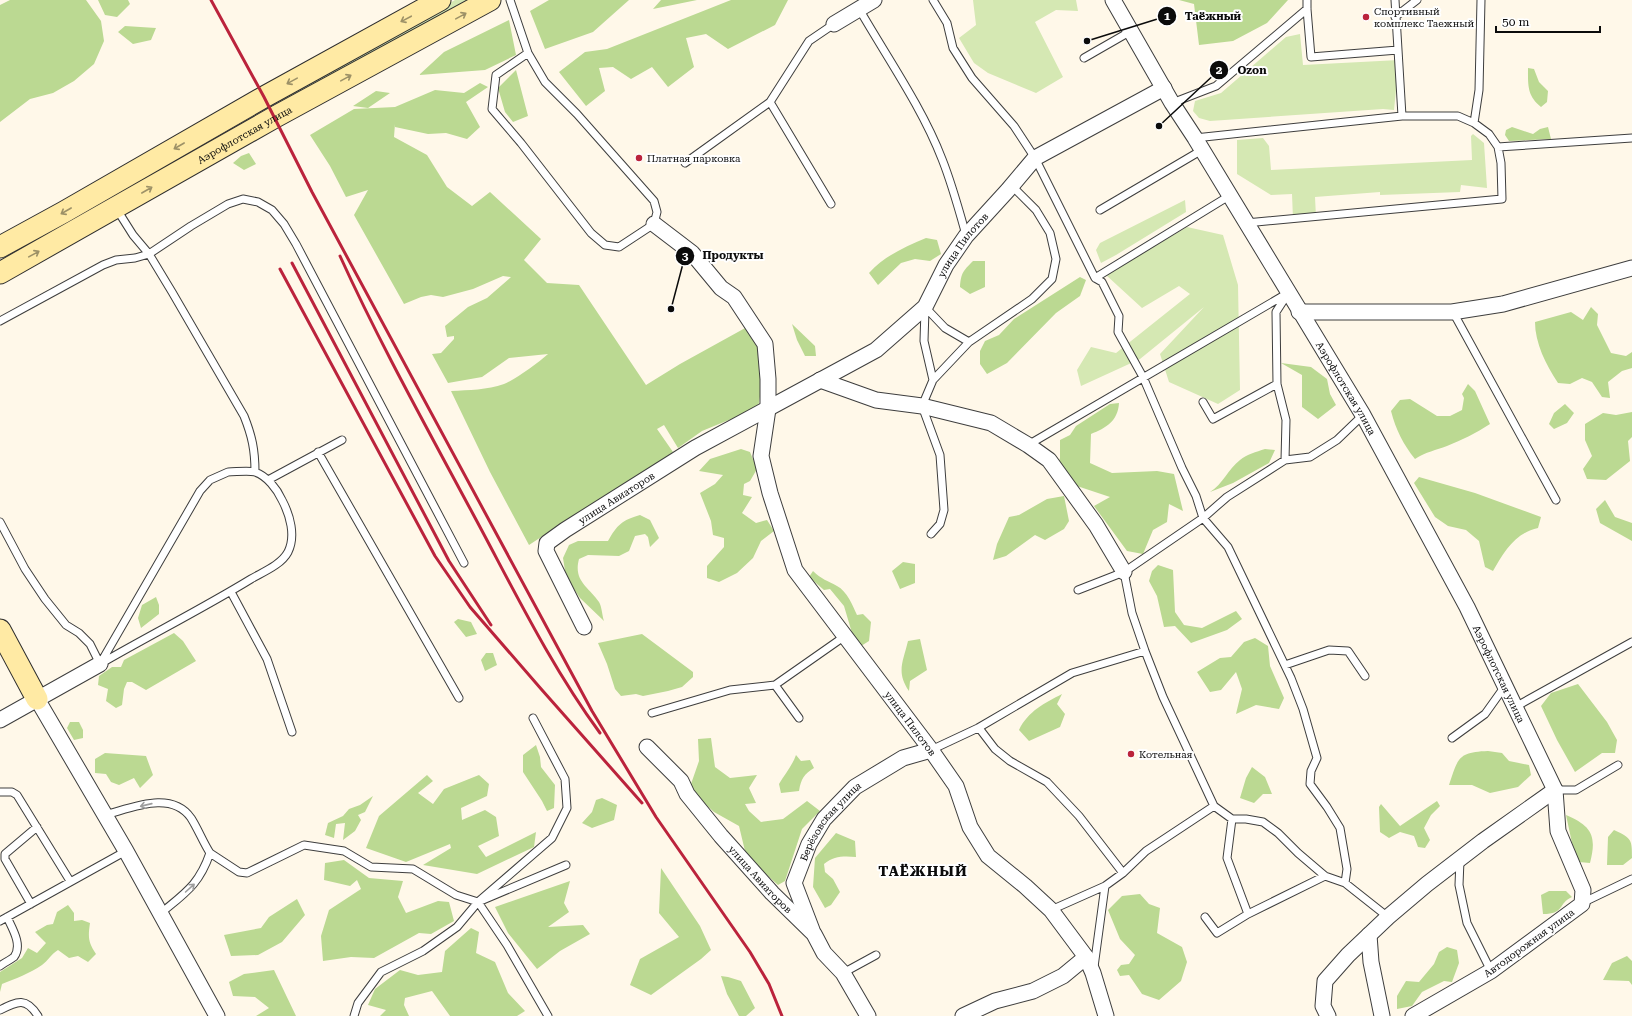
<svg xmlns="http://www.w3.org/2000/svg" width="1632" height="1016" font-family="'Roboto Serif',serif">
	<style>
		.green { fill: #d5e8b3 }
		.forest { fill: #bbd992 }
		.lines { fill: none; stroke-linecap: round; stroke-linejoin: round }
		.lane-casing { stroke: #3e3e3e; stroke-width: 9 }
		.street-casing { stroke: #3e3e3e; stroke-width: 17 }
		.secondary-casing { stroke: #2d2d2d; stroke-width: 23 }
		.lane { stroke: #fff; stroke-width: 7 }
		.street { stroke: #fff; stroke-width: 15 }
		.secondary { stroke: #ffeaa4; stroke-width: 21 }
		.rail { stroke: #bb233c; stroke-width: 3 }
		.oneway { stroke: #9d9167 }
		.oneway2 { stroke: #9d9d9d }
		.poi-dot { fill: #bb233c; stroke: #fff; stroke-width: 1.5 }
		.labels { text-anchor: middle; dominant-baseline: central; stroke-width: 4; stroke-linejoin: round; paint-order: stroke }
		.poi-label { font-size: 10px; fill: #0b0b0b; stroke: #fff; text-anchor: start }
		.street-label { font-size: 10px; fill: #0b0b0b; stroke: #fff }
		.district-label { font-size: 14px; font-weight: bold; letter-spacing: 1px; fill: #0b0b0b; stroke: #fff }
		.leader { fill: none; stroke: #0b0b0b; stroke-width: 1.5 }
		.callout-dot { fill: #0b0b0b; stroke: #fff; stroke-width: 1.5 }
		.mark-label { font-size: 12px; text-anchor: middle; font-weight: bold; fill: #fff }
		.callout-label { font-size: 11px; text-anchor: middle; font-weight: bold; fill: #0b0b0b; stroke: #fff; stroke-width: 4; stroke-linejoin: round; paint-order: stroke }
	</style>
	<rect width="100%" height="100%" fill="#fff8e9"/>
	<path class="green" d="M455,0H468L282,103L280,98Z
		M973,0H1076L1078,11L1056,10L1035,22L1063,77L1036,93L988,73L974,63L959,38L976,25Z
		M1300,34L1303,65L1399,60L1394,110L1383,109L1210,121L1199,118L1193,111L1195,101L1221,93L1286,37Z
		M1473,134L1484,143L1487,188L1461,185L1460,192L1380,195V192L1315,197L1316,217L1293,219L1292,194L1271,195L1237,174V140L1263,138L1269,146L1271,170L1472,160L1471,136Z
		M1185,200L1186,212L1116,255L1101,263L1096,250L1100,243Z
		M1187,227L1223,235L1238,285L1240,390L1218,404L1169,382L1160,354L1204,307L1140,359L1081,386L1077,370L1091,347L1116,353L1190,294L1179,286L1142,308L1106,275Z"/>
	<path class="forest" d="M10,0H86L101,21L104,41L94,64L74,81L53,93L30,99L0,122V5Z
		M98,0H128L130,4L117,17L105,15Z
		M549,0H629L593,32L545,49L530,11Z
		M661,0H697L653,9Z
		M731,0H788L775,25L728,49L706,34L686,38L694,67L668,87L652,67L631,79L613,67L599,68L605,91L586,106L559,72L585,52L607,49Z
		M1179,0H1288L1267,23L1233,41L1199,45L1194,4Z
		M509,20L516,55L485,70L419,75L444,52Z
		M125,26L156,28L151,40L133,44L118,32Z
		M1528,68L1534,69L1539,82L1548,91L1547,102L1541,107C1527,96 1528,85 1528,68Z
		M516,70L528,116L513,122L505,112L498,88Z
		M480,83L488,87L466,102L480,127L467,139L446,133L428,134L395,127V124L394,137L427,155L447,187L472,206L490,192L541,239L524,260L547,283L579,285L646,385L680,364L747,327L760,348L763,379L758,408L702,431L678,448L664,425L657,429L673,452L635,480L584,509L529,545L490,472L451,391C469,390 487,390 504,384C516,379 538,363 548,354L509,358L482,377L448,383L432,354L441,353L454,339V336L447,337L445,326L468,307L487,298L511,277L503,276L473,289L443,297L431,295L421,297L404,304L354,215L368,190L346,197L330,166L310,135L354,109L395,107L435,90L464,93Z
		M376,91L390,93L368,108L353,106Z
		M1512,127L1533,134L1540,129L1548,127L1551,139L1509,141L1505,135L1506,130Z
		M249,153L256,164L244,170L233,163L241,156Z
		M926,238L937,240L941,254L930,261L915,259L901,263L878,285L869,273C884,256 905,247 926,238Z
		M973,261H985V287L970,294L960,287C961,273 963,271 973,261Z
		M1080,277L1086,280L1080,296L1056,313L1007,363L987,374L980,364V351L985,341L999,335L1014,319Z
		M1591,307L1598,314L1597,325L1611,353L1626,356L1632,352V368L1622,371L1608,382L1610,398L1602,397L1592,382L1582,378L1570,384L1558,383C1546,365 1535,343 1535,322L1571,312L1583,320Z
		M792,324L815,346L816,356H805L797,340Z
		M1281,363L1311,367L1327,379L1330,394L1336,405L1318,419L1302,407V375Z
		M1468,384L1475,391L1490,424C1476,433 1462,440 1447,446C1436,450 1426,452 1415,459C1403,444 1396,430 1391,411L1400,400L1410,399L1437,416H1450L1462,410L1464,398L1462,394Z
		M1119,403C1118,421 1106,428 1091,434L1090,463L1112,473L1157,471L1174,474L1183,511L1169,504L1167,522L1153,530L1143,554L1127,551L1094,506L1110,497L1077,486L1071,478L1058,465L1060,458V440L1070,435L1076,426L1110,404Z
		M1565,404L1574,413L1567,423L1554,429L1549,424L1554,413Z
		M1632,412V437L1628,441L1630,461L1606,480L1587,479L1583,469L1592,456L1585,440V424L1603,413L1616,415Z
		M741,449L750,452L757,469L750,481L744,484L743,495L752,497L742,513L756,523L767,520L774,531L761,541L753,558L737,573L719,582L707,578V566L724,547V538L713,535L711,521L700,493L715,484L723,475L699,471L710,459Z
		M1265,449L1275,450L1269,463L1233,483L1210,492C1223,484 1228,469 1240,460C1247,454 1256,452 1265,449Z
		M1419,477L1475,493L1541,517L1538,528C1515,533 1504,552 1493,571L1485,567L1479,541L1466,530L1448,526L1435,517L1414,483Z
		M1064,496L1069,521L1064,529L1045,540L1035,535L1006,556L993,560L997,544L1009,517L1019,515L1047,499Z
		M1605,500L1615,517L1632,523V541L1600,523L1596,509Z
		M640,515L650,520L659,538L650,547L648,537L645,534L635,536L629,551L619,556L588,555L579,559C573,581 589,587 599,602C602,607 602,615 604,621L580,598L566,577L563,558L569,545L578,541H608C617,525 622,520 640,515Z
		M903,562L915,564V583L900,589L892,571Z
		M1158,565L1173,570L1175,612L1184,625L1202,628L1236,611L1242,619L1227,630L1191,643L1175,626L1164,627L1157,596L1149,581L1152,571Z
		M813,571C822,580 827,580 837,586C847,591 853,606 857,615L863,614L871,622L869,641L861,646L852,633L844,606L830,589L824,590L809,577Z
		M156,597L159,605V614L141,628L138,618L142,605Z
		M458,619L471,622L477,634L466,637L454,622Z
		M174,633L183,641L196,661L146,690L132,682H127L124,689L122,705L116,708L106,701L108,689L98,685L99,676L112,667H121L124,660Z
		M642,634L693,672V677L682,687L668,691L643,696L636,694L621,696L615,689L607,664L598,643Z
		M1255,638L1268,646L1270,666L1284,698L1279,709L1256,705L1236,714L1242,689L1236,672L1221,690L1210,692L1197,672L1220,658L1231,657L1244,642Z
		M920,639L927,670L910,681L909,691C896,672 903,662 908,641Z
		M486,653H493L497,665L485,671L481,660Z
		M1578,684L1607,722L1617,740L1615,753H1602L1575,772L1557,740L1541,706L1551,693Z
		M1062,694L1057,704L1065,714L1060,727L1029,741L1019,730C1028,711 1045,703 1062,694Z
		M70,722H79L83,730V738L74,740L67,728Z
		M711,738L715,767L730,778L757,775L749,788L756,803L745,804L749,811L761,822L783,819L807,801L820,811L802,829L785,881L778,885L757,866L745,851L739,826L714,812L693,793L691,784L699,761L698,739Z
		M536,745L540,757L541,767L555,785L554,808L547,811L542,801L523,772V755Z
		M1488,751L1502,753L1509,761L1529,765L1531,775L1518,787L1490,793L1472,785H1449C1458,758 1458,752 1488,751Z
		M105,753L146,756L153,775L140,788L134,778L119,785L111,782L106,774L95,773V759Z
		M796,755L801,761L810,760L814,768C804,774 801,779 799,791L781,793L779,784C785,774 792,766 796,755Z
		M1252,767L1265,777L1272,794H1263L1254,803L1240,798L1246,778Z
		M427,775L433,781L418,793L433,804L444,789L479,775L489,784L487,796L461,808L462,820L485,810L496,817L499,836L478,846L486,857L536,832L534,847L477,874L423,865L451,848L450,844L406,862L366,848L379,816Z
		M373,796L365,812L358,815L361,820L355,831L343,840L345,823L336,824L334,838L325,835L328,823L343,816L349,809L360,805Z
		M602,798L617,805L614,820L592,828L582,823L592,812L596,800Z
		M1437,801L1440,806L1431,815L1424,828L1430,840L1425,848L1418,847L1414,836L1400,832L1389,838L1380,832L1379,807L1381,804L1400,826Z
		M1566,815C1592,826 1597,836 1590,863L1579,862L1572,843Z
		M1614,830C1632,838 1632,840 1632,858L1623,865H1607L1608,837Z
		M836,833L855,841L856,857C843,856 834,856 824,864L825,872L833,879L840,892L831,905L825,908L813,887L815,858Z
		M344,860L369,878L403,881L398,897L406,913L438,901L449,902L454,921L431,934L419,933L374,958L351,957L323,961L321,936L329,910L361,889L357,880L350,886L324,880L325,863Z
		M661,868L700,926L711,950L701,959L651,995L630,985L640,959L679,937L659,913Z
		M570,881L564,903L569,912L548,927L583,925L590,934L560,951L537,969L508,933L495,907Z
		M1549,891H1566L1572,897C1558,903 1565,914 1543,914L1541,895Z
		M1140,894L1149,904L1160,908L1157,933L1182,947L1187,962L1181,981L1159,1000L1142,994L1129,975L1120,976L1117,970L1121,965L1129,964L1135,955L1120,939L1108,910L1122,896Z
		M297,899L305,915L282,942L258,955L231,956L224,935L261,928L269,917Z
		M68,905L74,913V921L82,920L90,923C88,937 88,942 96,954L88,962L78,956L69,958L58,950C51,954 48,961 42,965C30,973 15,979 2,984L0,992V972L22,958L28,948L37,953L46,943L35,932L47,925L53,924L57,912Z
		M471,928L479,932L476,953L495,962L508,993L525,1011L517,1016H450L432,991L405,998L404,1005L409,1016H380L386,1010L368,1005L375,989L400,970L418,975L442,972L445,951Z
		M1447,947L1457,950L1459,963L1452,982L1444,981L1422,992L1412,1006L1397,1009V996L1406,981L1419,982L1434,964L1439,952Z
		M1627,956L1632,961V985L1629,981L1603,980L1612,963Z
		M274,970L296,1016H256L269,1008L255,997L233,996L229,982L244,974Z
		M721,976L728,977L741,981L755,1008L746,1016H739L727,994Z"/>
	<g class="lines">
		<defs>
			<path id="lane" d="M510,0L528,53L545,82L577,114L654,201L657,212L654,224L619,247L605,245L591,233L521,143L492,109L496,75L528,53
				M933,0L947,23L953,48L972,78L1014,126L1035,158L1095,278L1102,282L1119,316L1118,332L1143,377L1182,468L1196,496L1203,518L1228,547L1291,678L1303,709L1317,758L1311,771L1310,784L1327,807L1340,828L1347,869L1345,883
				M1307,0V9L1311,57L1398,50
				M1395,0L1402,116
				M858,7C886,56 922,107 942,159C952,184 959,210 966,235
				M1395,17L1417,0
				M1084,58L1131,31
				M770,102L831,204
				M1172,103L1216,86L1307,9
				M1474,123L1479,90L1481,0
				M1195,138L1402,116H1458L1474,123L1489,134L1498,147L1501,163L1502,199L1246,223
				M1498,147L1632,138
				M685,163L770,102L809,41L834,24
				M116,208L133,235L149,254L172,292L244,416C252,436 255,450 255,472
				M1100,210L1202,150
				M1095,278L1229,196
				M925,307L945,328L969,342
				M925,309L924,341L933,380
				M1453,312L1556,500
				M0,321L103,265L116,260L135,258L149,254L191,226L228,204L243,199L258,202L272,210L284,224L296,244L464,563
				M1203,402L1213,419L1277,384
				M1028,445L1288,293
				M318,452L459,698
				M1285,460L1286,420L1277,384L1276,312L1287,295
				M228,472C236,472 248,470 255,472C267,476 277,489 282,500C290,515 296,536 288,552C281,565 263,572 251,579C202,609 150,635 100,664L200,491L210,480Z
				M268,480L342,440
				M0,522L25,569L45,599L66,625L79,633L90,644L100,664
				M931,534L940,524L944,510L940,455L922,406L933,380L969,342L1032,299L1052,279L1056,259L1050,233L1036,210L1012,186
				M1124,572L1132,613L1145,651L1163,697L1214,806L1232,819H1246L1263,822L1278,833L1298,853L1325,876L1345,883L1388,917
				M1078,590L1124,572L1203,518L1227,497L1285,460L1310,457L1337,440L1363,415
				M231,592L267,659L292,732
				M1285,665L1329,650L1348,651L1365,676
				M775,685L799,718
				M1515,707L1632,642
				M652,713L730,690L775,685L845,636
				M979,728L995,749L1010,761L1047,782L1079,816L1123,873
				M1452,738L1485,714L1505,686
				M931,750L978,728L1072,673L1145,651
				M1555,790H1576L1618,765
				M0,792H12L17,795L70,881
				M105,815C132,808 171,790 191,818C198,829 203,842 210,853C199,885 185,893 161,913
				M1232,819L1227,858L1248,914
				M210,853L239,872L247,873L304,845L344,851L371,867L413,869L456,895L478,902L566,865
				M1460,860L1459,885L1467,923L1491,971
				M478,902L507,945L548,1016
				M1582,903L1632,879
				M31,904L5,859V854L37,827
				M1051,910L1105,886L1123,873L1146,851L1214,806
				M1205,917L1217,933L1248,914L1325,876
				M0,921L126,851
				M0,966C4,963 10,960 14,957C23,945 12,928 7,917
				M1094,967L1105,886
				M843,973L876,955
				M0,1010C18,1001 26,997 38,1016
				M354,1016L358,1003L381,972L423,951L457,927L478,902L552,838L567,808L565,779L533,718"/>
			<g id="street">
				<path id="s1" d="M1113,0L1172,103L1195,138L1363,415L1467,607L1555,790L1558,831L1583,890L1582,904L1491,971L1413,1016"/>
				<path d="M834,24L874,0"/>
				<path id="s2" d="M654,224L692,253L721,288L734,297L765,344L768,379V409L761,456L770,493L795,570L931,750L956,786L970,827L988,856L1025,886L1051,910L1086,957L1093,973L1106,1016"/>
				<path d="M1299,312H1452L1503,304L1632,268"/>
				<path d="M820,380L876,400L922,406L991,423L1028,445L1049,460L1096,525L1124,572"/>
				<path id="s3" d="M584,627L546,551L547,543L565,530L695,448L876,350L925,307L946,265L966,236L1008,190L1035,158L1164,88"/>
				<path d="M37,699L126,851L217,1016"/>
				<path d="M0,720L100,664"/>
				<path id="s4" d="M647,747L681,781L687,794L721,836L772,893L814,934L824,953L843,973L868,1016"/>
				<path id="s5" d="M812,930L794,883L809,844L824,819L855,787L903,758L931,750"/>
				<path d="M1369,935L1371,962L1382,1016"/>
				<path d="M963,1016L995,1001L1033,991L1063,976L1086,957"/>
				<path d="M1328,1016L1323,1006L1325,981L1348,955L1388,917L1427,884L1483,841L1555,790"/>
			</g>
			<g id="secondary">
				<path d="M0,247L64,212L264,97L440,0"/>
				<path id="s6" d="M0,273L275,117L490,0"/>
				<path d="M0,630L37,699"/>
			</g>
		</defs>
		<use href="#lane" class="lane-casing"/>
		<use href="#street" class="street-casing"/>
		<use href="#secondary" class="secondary-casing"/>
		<use href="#lane" class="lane"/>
		<use href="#street" class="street"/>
		<use href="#secondary" class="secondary"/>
		<path class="rail" d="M211,0L264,97L312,192L592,711L656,817L750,952L769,984L782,1016
			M340,256C380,344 427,428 473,514C513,588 550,665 600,733
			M292,263L449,561L491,625
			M280,269L435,556L470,607L542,690L642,803"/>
	</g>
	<defs><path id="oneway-shaft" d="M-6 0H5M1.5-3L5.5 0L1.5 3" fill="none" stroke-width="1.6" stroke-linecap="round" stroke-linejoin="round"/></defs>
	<g class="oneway">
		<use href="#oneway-shaft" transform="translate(461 16) rotate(-29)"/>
		<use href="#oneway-shaft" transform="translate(406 19) rotate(152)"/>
		<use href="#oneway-shaft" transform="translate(346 78) rotate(-29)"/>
		<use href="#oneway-shaft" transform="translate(292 81) rotate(151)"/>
		<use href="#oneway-shaft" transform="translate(179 146) rotate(150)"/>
		<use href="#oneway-shaft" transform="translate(147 190) rotate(-30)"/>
		<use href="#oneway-shaft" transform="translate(66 211) rotate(150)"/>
		<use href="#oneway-shaft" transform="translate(34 254) rotate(-29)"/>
	</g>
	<g class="oneway2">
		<use href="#oneway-shaft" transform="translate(146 805) rotate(167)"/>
		<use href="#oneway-shaft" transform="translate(190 888) rotate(-42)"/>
	</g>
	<g class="poi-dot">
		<circle cx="1366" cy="17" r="4"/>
		<circle cx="639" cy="158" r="4"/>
		<circle cx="1131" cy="754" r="4"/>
	</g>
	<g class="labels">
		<g class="poi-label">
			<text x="1374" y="11">Спортивный<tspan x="1374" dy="12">комплекс Таежный</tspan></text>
			<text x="647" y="158">Платная парковка</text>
			<text x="1139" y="754">Котельная</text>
		</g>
		<g class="street-label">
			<text stroke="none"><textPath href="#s6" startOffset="281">Аэрофлотская улица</textPath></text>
			<text stroke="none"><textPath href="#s3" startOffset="613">улица Пилотов</textPath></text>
			<text stroke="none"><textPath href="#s1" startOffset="453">Аэрофлотская улица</textPath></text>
			<text stroke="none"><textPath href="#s3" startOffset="176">улица Авиаторов</textPath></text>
			<text stroke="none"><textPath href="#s1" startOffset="777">Аэрофлотская улица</textPath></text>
			<text stroke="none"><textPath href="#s2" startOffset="589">улица Пилотов</textPath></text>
			<text stroke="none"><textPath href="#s5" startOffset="123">Берёзовская улица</textPath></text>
			<text stroke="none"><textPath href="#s4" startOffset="175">улица Авиаторов</textPath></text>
			<text transform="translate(1529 943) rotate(-36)">Автодорожная улица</text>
		</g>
		<g class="district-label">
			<text x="923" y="871">ТАЁЖНЫЙ</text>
		</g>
	</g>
	<path class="leader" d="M1087 41L1167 16M1159 126L1219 70M671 309L685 256"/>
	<g class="callout-dot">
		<circle cx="1087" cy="41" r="4"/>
		<circle cx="1159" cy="126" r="4"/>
		<circle cx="671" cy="309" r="4"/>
		<circle cx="1167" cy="16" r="10"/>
		<circle cx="1219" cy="70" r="10"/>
		<circle cx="685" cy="256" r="10"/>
	</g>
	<g class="mark-label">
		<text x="1167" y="20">1</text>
		<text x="1219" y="74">2</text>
		<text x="685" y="260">3</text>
	</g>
	<g class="callout-label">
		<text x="1213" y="20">Таёжный</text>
		<text x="1252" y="74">Ozon</text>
		<text x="733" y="259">Продукты</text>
	</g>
	<path d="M1496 26v6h104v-6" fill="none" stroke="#0b0b0b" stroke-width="2"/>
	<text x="1502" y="26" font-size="12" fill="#0b0b0b" stroke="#ffffff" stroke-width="3" paint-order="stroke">50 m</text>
</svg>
